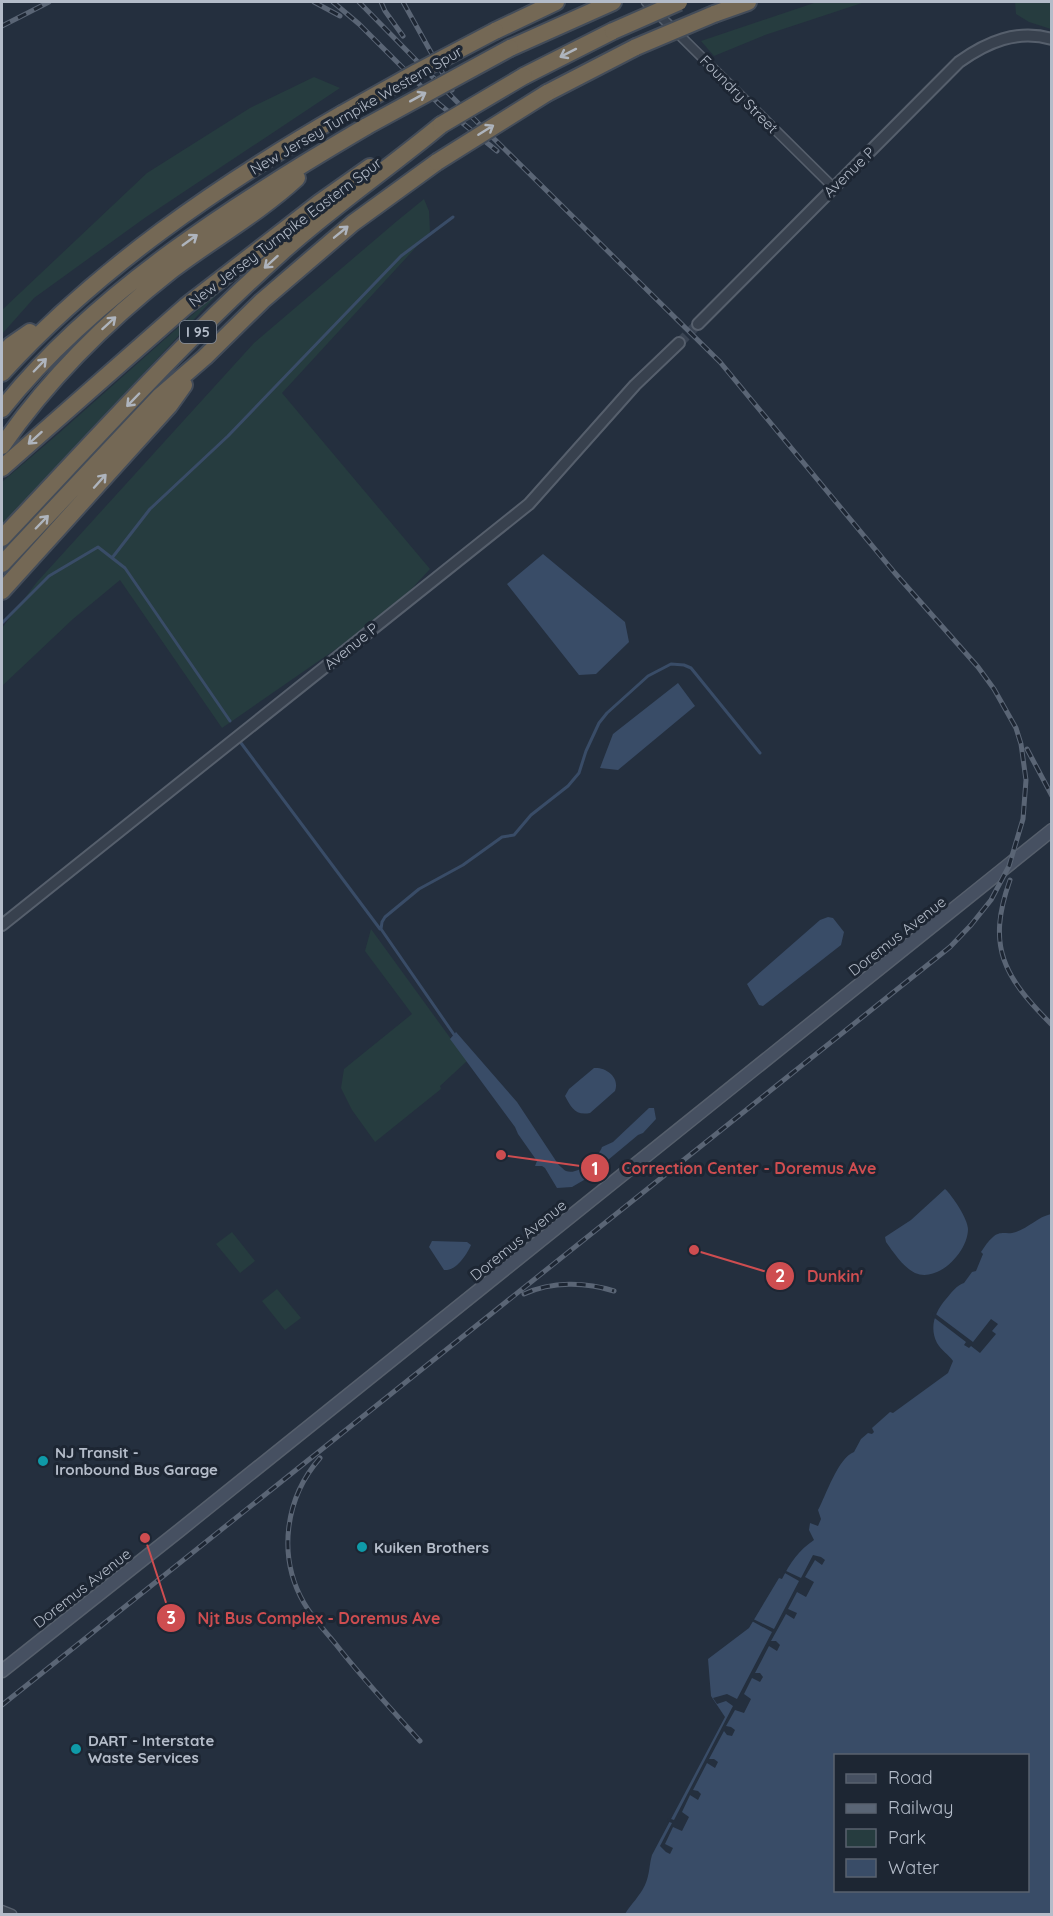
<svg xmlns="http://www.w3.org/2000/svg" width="1053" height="1916" font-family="Quicksand,sans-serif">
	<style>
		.green { fill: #263c3f }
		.water { fill: #394c67; fill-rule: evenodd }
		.pier { fill: #242f3e }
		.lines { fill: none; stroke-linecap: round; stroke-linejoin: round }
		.stream { stroke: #394c67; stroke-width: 3 }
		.tertiary-tunnel { stroke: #3a4453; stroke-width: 10; stroke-dasharray: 10 5; stroke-linecap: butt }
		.minor-casing { stroke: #565f6c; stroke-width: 11 }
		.tertiary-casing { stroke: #565f6c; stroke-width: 14 }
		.secondary-casing { stroke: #565f6c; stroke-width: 15 }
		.motorway-casing { stroke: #434c59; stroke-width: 20 }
		.minor { stroke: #38414e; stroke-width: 8 }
		.tertiary { stroke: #38414e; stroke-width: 10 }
		.secondary { stroke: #465061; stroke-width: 12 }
		.motorway { stroke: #746855; stroke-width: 16 }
		.rail-casing { stroke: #5a6575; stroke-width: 5 }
		.rail { stroke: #1d2633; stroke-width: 3; stroke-dasharray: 9; stroke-linecap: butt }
		.motorway-bridge-casing { stroke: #434c59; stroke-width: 20; stroke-linecap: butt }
		.motorway-bridge { stroke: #746855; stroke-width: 16 }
		.oneway { stroke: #aeb4bd }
		.culture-dot { fill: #0f9aa8; stroke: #1d2633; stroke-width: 2 }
		.labels { text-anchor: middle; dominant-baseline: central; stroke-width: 6; stroke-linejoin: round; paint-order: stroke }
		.shield { fill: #1d2633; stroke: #878f9c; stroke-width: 1.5 }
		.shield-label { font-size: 14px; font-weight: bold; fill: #b4bcc9 }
		.street-label { font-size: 15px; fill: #b4bcc9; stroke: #1d2633 }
		.poi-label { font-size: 15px; font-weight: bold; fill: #b4bcc9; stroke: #1d2633; text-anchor: start }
		.leader { fill: none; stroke: #ce4d50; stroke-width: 2 }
		.callout-dot { fill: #ce4d50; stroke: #1d2633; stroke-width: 2 }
		.mark-label { font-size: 18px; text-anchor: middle; font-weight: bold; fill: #fff }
		.callout-label { font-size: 16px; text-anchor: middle; font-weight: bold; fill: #ce4d50; stroke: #1d2633; stroke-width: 6; stroke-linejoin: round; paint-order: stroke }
	</style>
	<rect width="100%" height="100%" fill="#242f3e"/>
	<path class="green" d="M817,2H865L765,35L714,56L701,41Z
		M1015,2H1051V29L1029,22L1016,14Z
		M314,77L340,88L146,217L34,298L2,334V310L147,173L250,108Z
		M424,199L429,211L430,232L282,393L430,569L391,611L222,728L120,580L73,619L2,686V628L37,582L254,343L397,221Z
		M227,284L2,525V482L58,434Z
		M371,929L467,1061L440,1086L441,1089L375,1142L352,1110L341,1088L344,1069L412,1014L365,951Z
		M232,1232L255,1261L240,1273L216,1244Z
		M277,1289L301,1318L285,1330L262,1301Z"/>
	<path class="water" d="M543,554L625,622L629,642L596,674L579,675L507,584Z
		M678,683L695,706L618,770L600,768L613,734Z
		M828,917L833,918L844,932L841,945L763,1006L759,1005L747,984L820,920Z
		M456,1032L517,1102L558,1164C559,1165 564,1170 566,1171C578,1176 599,1157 602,1147L613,1142L649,1108H654L656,1119L643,1133L638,1135L584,1180L572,1187L557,1188L545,1168L542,1166H535L537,1161L518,1134L515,1127L450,1039Z
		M594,1068C607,1067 620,1078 615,1091L590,1113C575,1116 571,1107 565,1096L569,1089Z
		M945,1189C952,1195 968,1219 968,1229C968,1252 938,1283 915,1273C903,1267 894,1253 886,1242L885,1237L911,1220Z
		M1051,1214V1914H625C631,1904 640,1896 645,1885C650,1874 649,1865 652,1855L725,1717L711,1696L708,1659L749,1628L779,1578L782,1579C790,1563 799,1550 814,1540L809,1530L810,1523L818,1526L821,1519L818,1510C826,1495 838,1458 854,1452L861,1439L868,1433L872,1434L874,1432L872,1428L890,1412L893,1413L948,1373L953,1361C949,1355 941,1350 937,1343C929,1327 935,1312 946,1299C951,1293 957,1285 964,1283L972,1272L976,1271L983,1254L981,1252C985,1246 988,1241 993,1237C1000,1231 1005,1234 1012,1233C1027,1230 1037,1217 1051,1214ZM836,1756H1028V1890H836Z
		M432,1241L467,1242L471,1245C466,1256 456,1271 444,1270L429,1247Z"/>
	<path class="pier" d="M933,1312L973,1342L991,1319L998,1324L992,1331L996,1334L980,1353L971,1346L969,1348L964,1345L966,1342L932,1316Z
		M813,1555L821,1557L825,1560L822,1565L815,1560L805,1577L814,1582L806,1597L797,1592L788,1609L797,1613L794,1619L786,1614L771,1641H776L780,1645L777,1651L769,1646L755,1673H760L763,1677L760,1682L752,1678L744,1694L751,1699L744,1713L735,1710L726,1726L731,1727L735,1730L732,1736L727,1735L724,1731L709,1759H714L718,1762L715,1768L707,1763L693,1790L698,1791L701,1794L698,1800L690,1795L682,1812L689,1817L682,1831L673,1827L665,1844L673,1848L670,1854L666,1852L660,1846L672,1823L667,1821L668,1818L674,1820L733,1706L726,1701L717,1704L713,1698L727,1694L737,1699L772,1632L750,1620L751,1618L774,1629L799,1581L783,1572L784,1570L801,1578Z"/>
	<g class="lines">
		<path class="stream" d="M112,558L150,509L228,436L401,256L453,217
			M2,623L49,576L98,547L125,568L230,721
			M241,743L380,929
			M455,1036L381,929L382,922L385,917L419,889L463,865L502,837L514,835L531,815L568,786L579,773L586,751L599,723L607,713L648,676L671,664L684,665L691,668L760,753"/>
		<path class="tertiary-tunnel" d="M679,343L698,324"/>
		<defs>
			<path id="minor" d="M646,2L833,187
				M2,1910L12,1914"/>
			<path id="tertiary" d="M698,324L959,62C987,42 1017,29 1052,39
				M2,925L529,504L635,385L679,343"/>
			<path id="secondary" d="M2,1671L180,1530L1052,830"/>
			<path id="motorway" d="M714,14L748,2
				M495,31L556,2
				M510,48L613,2
				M524,76L613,31
				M547,93L636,47
				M2,355L11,345L30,332
				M2,373C98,268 219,185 342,114
				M2,409C95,292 239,201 367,126
				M2,446C49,378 107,321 172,270C213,239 259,213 297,178
				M2,468L186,306L319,203L370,167
				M2,538C93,442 182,342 281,253C332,207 388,169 441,125
				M2,564L160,396L205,357L262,301L353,223L437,162
				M2,591L169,406L184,385"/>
		</defs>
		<use href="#minor" class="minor-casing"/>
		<use href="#tertiary" class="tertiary-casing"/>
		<use href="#secondary" class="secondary-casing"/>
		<use href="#motorway" class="motorway-casing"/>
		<use href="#minor" class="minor"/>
		<use href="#tertiary" class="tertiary"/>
		<use href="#secondary" class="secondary"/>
		<use href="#motorway" class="motorway"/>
		<defs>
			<path id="rail" d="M314,2L340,16
				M333,2L359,24L439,104L497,151
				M381,2L385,11L403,36
				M403,2L452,90
				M2,26L49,2
				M1027,749L1052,796
				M1010,880C986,947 1004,977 1052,1025
				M524,1294C552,1281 586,1282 614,1291
				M320,1458C285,1498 277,1556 304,1603C313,1619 327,1633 338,1647C364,1680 392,1710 420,1741
				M2,1705L950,947L971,925L991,900L1009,866L1023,819L1026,780L1021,744L1016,728L994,689L978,667L894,572L720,362L466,111L359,2"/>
		</defs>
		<use href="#rail" class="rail-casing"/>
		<use href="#rail" class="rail"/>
		<defs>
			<path id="motorway-bridge" d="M613,31L679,2
				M636,47L714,14
				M342,114L417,72L495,31
				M441,125L524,76
				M367,126L510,48
				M437,162L547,93"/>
		</defs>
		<use href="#motorway-bridge" class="motorway-bridge-casing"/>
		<use href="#motorway-bridge" class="motorway-bridge"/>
	</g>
	<defs><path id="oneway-shaft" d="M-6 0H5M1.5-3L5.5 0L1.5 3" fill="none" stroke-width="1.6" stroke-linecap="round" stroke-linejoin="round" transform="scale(1.5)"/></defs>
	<g class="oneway">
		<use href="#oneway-shaft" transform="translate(568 53) rotate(153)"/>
		<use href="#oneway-shaft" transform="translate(418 97) rotate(-29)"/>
		<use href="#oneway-shaft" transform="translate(486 130) rotate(-32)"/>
		<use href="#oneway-shaft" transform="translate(341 232) rotate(-39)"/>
		<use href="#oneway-shaft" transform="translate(190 240) rotate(-36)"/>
		<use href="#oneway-shaft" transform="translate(271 262) rotate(138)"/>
		<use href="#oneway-shaft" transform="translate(109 323) rotate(-42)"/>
		<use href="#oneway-shaft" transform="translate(40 365) rotate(-46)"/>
		<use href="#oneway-shaft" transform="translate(133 400) rotate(134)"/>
		<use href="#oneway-shaft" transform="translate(35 438) rotate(138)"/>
		<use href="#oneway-shaft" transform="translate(100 481) rotate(-48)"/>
		<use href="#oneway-shaft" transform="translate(42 522) rotate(-46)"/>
	</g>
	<g class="culture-dot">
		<circle cx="43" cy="1461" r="6"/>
		<circle cx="362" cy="1547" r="6"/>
		<circle cx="76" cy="1749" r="6"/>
	</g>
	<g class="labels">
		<rect class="shield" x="180" y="321" width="36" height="22" rx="4.5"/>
		<g class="shield-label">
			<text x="198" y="332">I 95</text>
		</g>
		<g class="street-label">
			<text transform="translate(739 94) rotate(45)">Foundry Street</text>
			<text transform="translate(356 110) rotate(-30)">New Jersey Turnpike Western Spur</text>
			<text transform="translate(849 172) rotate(-44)">Avenue P</text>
			<text transform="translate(285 232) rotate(-37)">New Jersey Turnpike Eastern Spur</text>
			<text transform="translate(351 646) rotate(-39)">Avenue P</text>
			<text transform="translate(897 936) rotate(-38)">Doremus Avenue</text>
			<text transform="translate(518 1240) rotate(-39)">Doremus Avenue</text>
			<text transform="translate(82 1588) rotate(-38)">Doremus Avenue</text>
		</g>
		<g class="poi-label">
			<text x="55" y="1452">NJ Transit -<tspan x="55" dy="17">Ironbound Bus Garage</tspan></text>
			<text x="374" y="1547">Kuiken Brothers</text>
			<text x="88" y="1740">DART - Interstate<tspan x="88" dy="17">Waste Services</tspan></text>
		</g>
	</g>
	<path class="leader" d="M501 1155L595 1168M694 1250L780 1276M145 1538L171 1618"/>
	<g class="callout-dot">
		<circle cx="501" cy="1155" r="6"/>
		<circle cx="694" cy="1250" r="6"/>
		<circle cx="145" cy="1538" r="6"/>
		<circle cx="595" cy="1168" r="15"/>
		<circle cx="780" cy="1276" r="15"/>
		<circle cx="171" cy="1618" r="15"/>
	</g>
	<g class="mark-label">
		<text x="595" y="1175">1</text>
		<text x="780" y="1282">2</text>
		<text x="171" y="1624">3</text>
	</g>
	<g class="callout-label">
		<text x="749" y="1174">Correction Center - Doremus Ave</text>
		<text x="835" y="1282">Dunkin'</text>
		<text x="319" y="1624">Njt Bus Complex - Doremus Ave</text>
	</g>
	<rect width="1053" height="1916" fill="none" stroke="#b4bcc9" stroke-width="6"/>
	<rect x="834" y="1754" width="195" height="138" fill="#1d2633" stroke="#59626f" stroke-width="1.5"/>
	<rect x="846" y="1774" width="30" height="9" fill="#465061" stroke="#59626f" stroke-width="1.5"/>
	<text x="888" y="1784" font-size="18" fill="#b4bcc9">Road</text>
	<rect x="846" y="1804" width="30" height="9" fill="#5a6575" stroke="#59626f" stroke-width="1.5"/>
	<text x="888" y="1814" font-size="18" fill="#b4bcc9">Railway</text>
	<rect x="846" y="1829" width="30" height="18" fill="#263c3f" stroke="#59626f" stroke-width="1.5"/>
	<text x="888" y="1844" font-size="18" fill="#b4bcc9">Park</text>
	<rect x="846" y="1859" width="30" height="18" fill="#394c67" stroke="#59626f" stroke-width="1.5"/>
	<text x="888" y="1874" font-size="18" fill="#b4bcc9">Water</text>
</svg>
